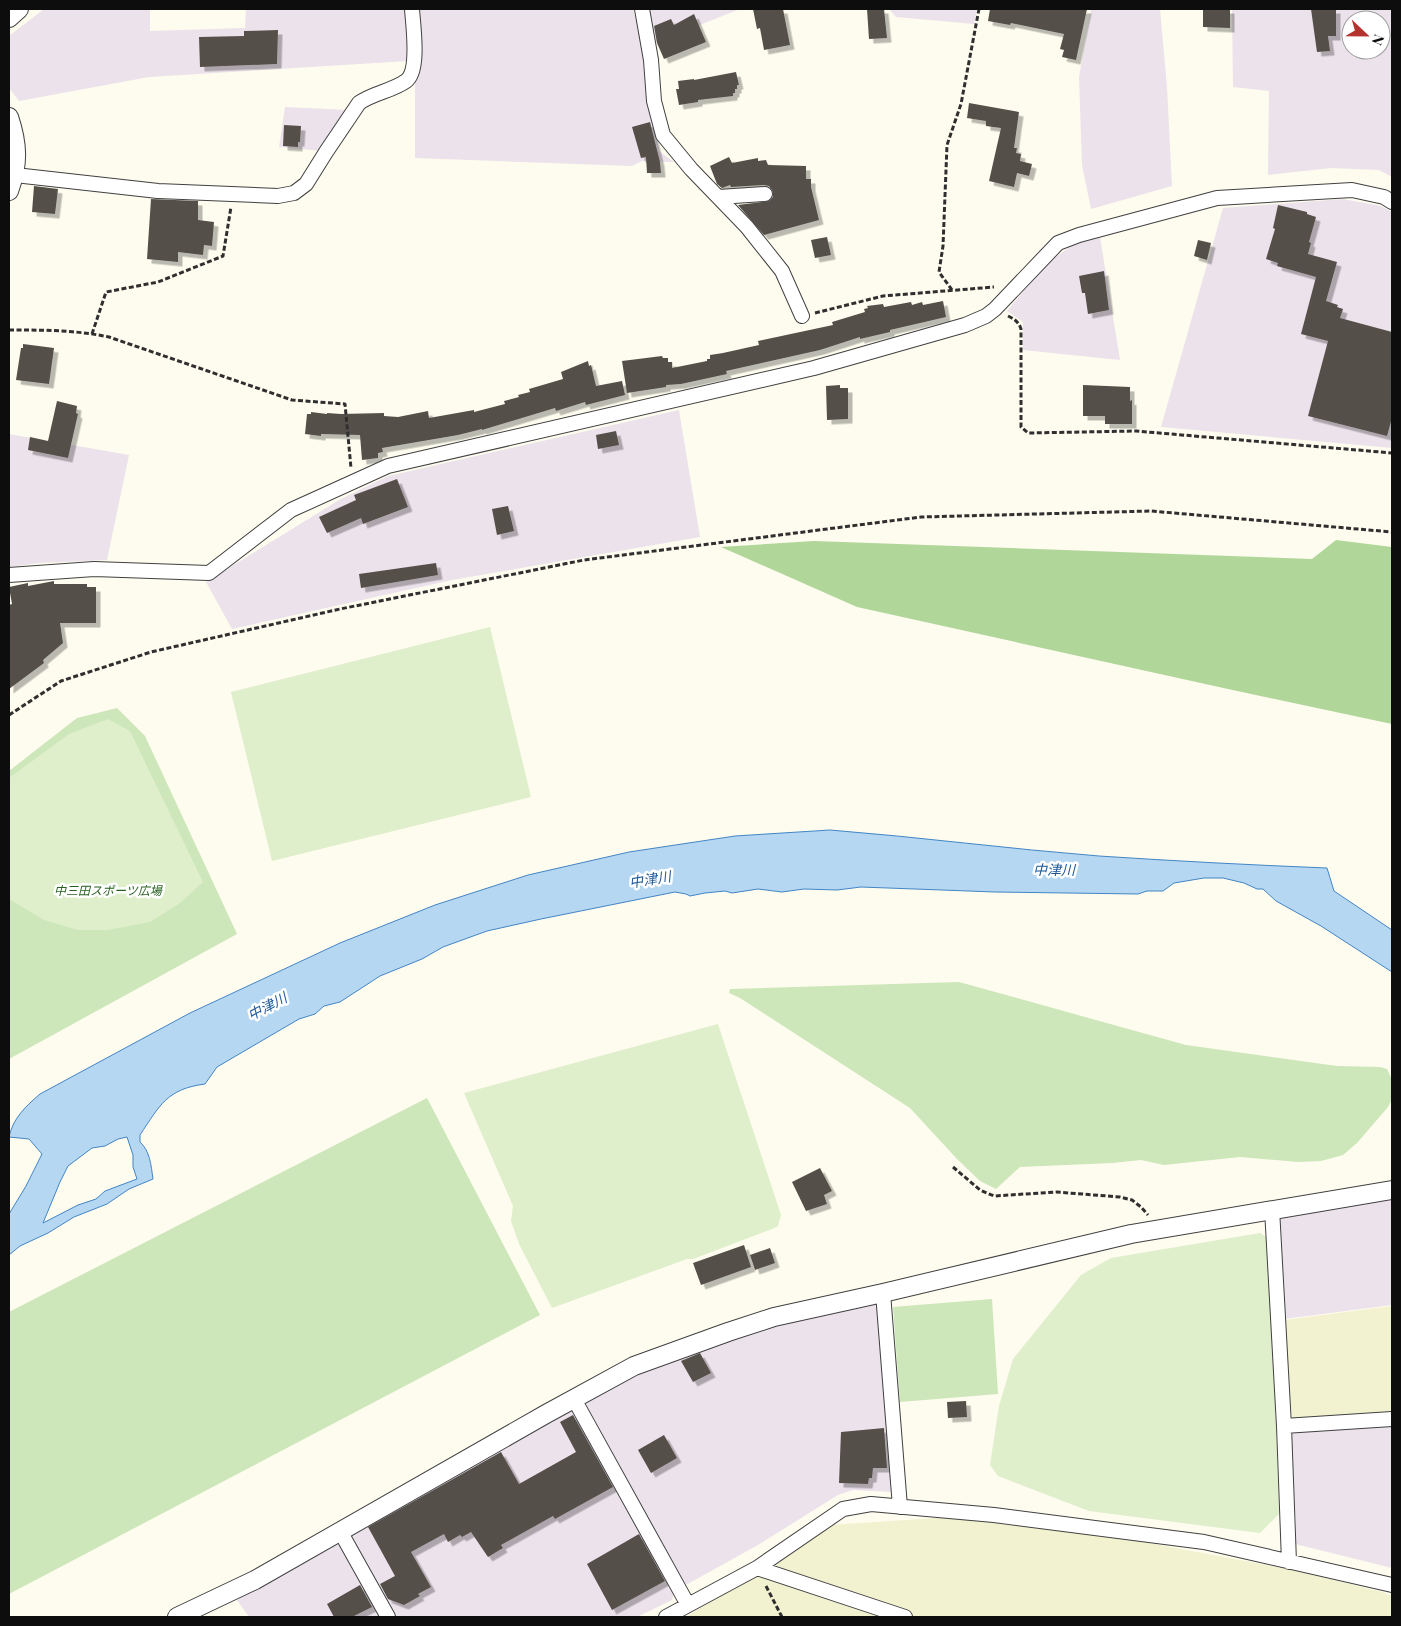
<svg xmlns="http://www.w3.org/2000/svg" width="1401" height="1626" font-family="'Playfair Display','Noto Sans JP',serif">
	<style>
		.industrial { fill: #ebe2eb; fill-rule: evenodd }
		.farmland { fill: #f2f2d0 }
		.green { fill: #cde6ba }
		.forest { fill: #b0d69a }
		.pitch { fill: #dfeecb }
		.water { fill: #b6d7f2; stroke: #4285c5; fill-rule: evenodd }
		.building { fill: #554f4a; filter: url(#shadow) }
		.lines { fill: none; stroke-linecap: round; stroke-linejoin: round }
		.minor-casing { stroke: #404040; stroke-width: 16 }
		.tertiary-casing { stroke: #404040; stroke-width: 20 }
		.path { stroke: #2f2f2f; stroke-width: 3; stroke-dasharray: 5 2.5; stroke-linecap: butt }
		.minor { stroke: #fff; stroke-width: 14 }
		.tertiary { stroke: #fff; stroke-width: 18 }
		.labels { text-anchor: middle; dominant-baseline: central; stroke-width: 5; stroke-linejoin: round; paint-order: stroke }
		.park-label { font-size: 12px; font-style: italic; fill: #296122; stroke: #fff }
		.water-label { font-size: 14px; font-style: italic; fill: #1e5897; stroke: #fff }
	</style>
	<defs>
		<filter id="shadow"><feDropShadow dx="4.5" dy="4.5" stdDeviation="0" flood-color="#0004"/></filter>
	</defs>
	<rect width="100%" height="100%" fill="#fefcee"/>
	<path class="industrial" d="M44,9H150V31L245,28L246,9H407L408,61L149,77L19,101L9,88V36Z
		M415,9H633L647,67L659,151L674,162L642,161L632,166L415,158Z
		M646,9H740L654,43Z
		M889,9H977L974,24L896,17Z
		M1091,9H1160L1167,87L1172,186L1091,209L1082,165L1079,77Z
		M1232,9H1392V177L1379,170L1331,168L1268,175L1269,91L1233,87ZM1351,20H1381V50H1351Z
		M285,107L349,110L322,151L279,147Z
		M1343,199L1381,206L1392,212V448L1161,427L1223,208Z
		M1100,237L1120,360L1023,350V322L1007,311L1045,265L1075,243Z
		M679,410L700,537L452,580L232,629L206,582L339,500L388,476Z
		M9,434L129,455L107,560L40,563L9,567Z
		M1392,1195V1305L1284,1319L1278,1221L1284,1214Z
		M873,1303L878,1307L891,1492L853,1490L838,1495L758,1545L684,1586L675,1566L586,1410L587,1400L621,1379L728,1336Z
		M569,1410L577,1412L675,1589L672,1600L637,1617H393L349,1538L351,1532Z
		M1392,1423V1568L1295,1544L1296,1524L1290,1436L1293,1430Z
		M332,1544L340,1545L380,1617H249L237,1600Z"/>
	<path class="farmland" d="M1392,1306V1411L1292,1420L1284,1320Z
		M994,1514L1293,1570L1382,1592L1392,1596V1617H686L831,1525Z"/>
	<path class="green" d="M117,708L145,736L237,934L9,1059V771L77,718Z
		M959,982L1186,1045L1337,1066L1380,1067L1387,1069L1392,1080V1099L1388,1107L1357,1143L1343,1155L1321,1161L1298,1162L1240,1157L1164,1165L1141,1160L1112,1163L1020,1167L996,1189L980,1181L957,1159L910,1108L740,998L729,993L730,989Z
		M427,1098L540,1315L9,1594V1312Z
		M992,1299L998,1394L900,1402L893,1307Z"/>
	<path class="forest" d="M1336,540L1392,547V724L1228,689L857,607L721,547L814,541L1312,559Z"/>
	<path class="pitch" d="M490,627L531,797L272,861L231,692Z
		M108,719L130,731L203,882L179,904L150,922L108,930H78L44,920L9,899V778L69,734Z
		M718,1024L781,1215L778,1226L772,1229L693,1259H687L552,1308L519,1244L511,1221L513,1206L464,1093Z
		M1260,1233L1266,1237L1273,1341L1279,1514L1260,1533L1089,1511L998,1476L990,1465L999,1406L1013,1359L1081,1275L1111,1258Z"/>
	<path class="water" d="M830,830C920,837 1009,849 1099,856C1175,861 1251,865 1327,868L1334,891L1392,930V972L1321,926L1276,901L1263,889H1257L1244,883L1223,878H1204L1174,883L1163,891H1147L1138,894L995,892L861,887L837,890L804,889L782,892L758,889L732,893L725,891L705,893L690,896L686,894L675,892L541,919L487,931L443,947L422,959L380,976L340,1002L324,1006L315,1014L299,1019L217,1067L205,1084C167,1089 160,1105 140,1135V1142C150,1151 151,1165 153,1179L129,1189L107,1204L74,1217L48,1233L20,1246L9,1255V1214L26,1186L42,1154L29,1139L9,1137C13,1118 26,1106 40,1094L190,1013L340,943L435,905L528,875L629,852L735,836ZM127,1137L133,1155V1167L137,1179L105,1191L96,1199L78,1205L43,1223L60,1182L68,1166L92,1148L105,1146L118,1139Z"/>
	<path class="building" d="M753,9H783L790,45L764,50L760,28L757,29Z
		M867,9H884L887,38L869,39Z
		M990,9H1087L1076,60L1062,57L1064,50L1060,49L1064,34L1011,23L1010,25L988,21Z
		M1203,9H1230V28L1203,27Z
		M1311,9H1336V36H1328L1330,51L1317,52Z
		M694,14L706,42L664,59L657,43L654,26L671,19L674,25Z
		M278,30L277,64L200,67L199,37L244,36V31Z
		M736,72L739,85H737V89H735V93H733V96L698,100V102L679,105L676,89H679L678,81L694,79V80Z
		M969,103L1019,112L1014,148H1017L1016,153L1021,154L1020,161L1032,164L1029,176L1017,173L1014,187L989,181L1001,128L986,126V121L967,118Z
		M650,122L660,162L661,173H647L646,157L641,158L632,127Z
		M284,125L301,126L300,142H298V147L283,146Z
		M729,157L732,163L758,158V161L766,160L768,165L806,166V179H811V187L819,220L764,235L738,205L769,201L773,197L772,190L769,186L764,185L731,187L730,185L722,188L717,184L710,166Z
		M34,186L58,189L55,214L32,212Z
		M151,199L198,201V220L214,222L212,246L204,245L203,255L178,252V262L147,259Z
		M1278,205L1307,212V214L1316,217L1309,242L1311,243L1308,254L1337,262L1326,301L1338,305L1337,307L1343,309L1340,318L1392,332V418L1387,436L1308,416L1328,341L1301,334L1316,277L1277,266L1278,263L1266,259L1275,229L1273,228Z
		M827,237L831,255L815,258L811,240Z
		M1198,240L1211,243L1207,260L1194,256Z
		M1104,271L1109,310L1088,314L1085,293H1082L1079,276Z
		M943,301L946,317L890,330V332L860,339V337L820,350L726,371L727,374L681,384L666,385V387L627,393L622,361L662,356L663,358H668V362H672V368L707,361V359H710V355L723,353L759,345L758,341L833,325L832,322L865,312L864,309L868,308L867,306L883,304L884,307L911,302L912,305L922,302L923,305Z
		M23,344L54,348L49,384L16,380L21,348H23Z
		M588,361L589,366L591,365L596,386L622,381L625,395L586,405L585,402L556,411L555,408L482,430V429L458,435L382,448L383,452L378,453V458L362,460L360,435L321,434V436L305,434L307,414H311V412L327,414V413L341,414L384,413V416L398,417L428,411L429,418L474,410V412L505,404L504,401L519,397L518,395L530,392L529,389L563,379L561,372Z
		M840,385V388H848V419L827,420L826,386Z
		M1083,385L1130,387V401L1132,400V424H1105V416H1083Z
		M57,401L77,406L76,413L78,414L68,458L28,450L30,437L48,441Z
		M616,431L619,445L598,449L596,435Z
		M397,479L408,507L363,524L361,518L327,533L319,517L356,500L354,495Z
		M508,506L514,531L497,535L492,509Z
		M436,563L438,575L361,588L359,574Z
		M54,581V584H87V587H96V623H60L63,643L43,660L44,663L9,689V605L12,604L9,587L28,583V586Z
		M820,1168L832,1191L824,1195L827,1204L806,1211L792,1182Z
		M744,1245L751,1267L701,1285L693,1263Z
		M770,1248L775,1263L755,1270L750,1255Z
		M700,1353L711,1373L693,1382L681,1361Z
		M966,1401L967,1417L948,1418L947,1402Z
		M573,1415L613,1487L555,1519L553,1516L501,1545L503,1548L488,1557L471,1532L462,1537L460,1535L448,1542L444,1534L411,1552L431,1587L418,1594L420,1596L404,1605L388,1599L380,1584L395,1576L368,1527L501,1452L519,1484L576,1452L560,1422Z
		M884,1428L887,1468H873L872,1478H869L868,1484L839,1483L841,1432Z
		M664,1435L677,1458L651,1473L638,1450Z
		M639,1534L665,1581L612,1610L587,1564Z
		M360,1585L372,1607L352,1617H334L327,1604Z"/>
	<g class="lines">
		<defs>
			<path id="minor" d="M642,9L651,60L654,101L663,135L691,169L747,227L782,271L802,316
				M15,175L158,191L278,196L294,193L306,184L326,152L359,103C373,93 392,91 406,81C420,71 413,25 412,9
				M719,197L765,194
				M9,575L94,569L209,573L291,510L388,466L814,368L965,325L986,316L995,309L1058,243L1079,235L1217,198L1352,190L1384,197L1392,202
				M1272,1209L1284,1426L1392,1419
				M883,1293L900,1507
				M574,1399L688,1605
				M1284,1426L1289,1562
				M340,1531L388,1617
				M757,1568L905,1617
				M666,1617L757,1568L843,1509L871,1504L994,1515L1204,1542L1392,1585"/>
			<path id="tertiary" d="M9,18L19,9
				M9,117C18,144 19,164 9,191
				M177,1617L255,1580L546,1414L634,1366L728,1332L774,1317L883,1293L1131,1234L1392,1190"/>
		</defs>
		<use href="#minor" class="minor-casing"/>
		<use href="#tertiary" class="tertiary-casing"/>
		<path class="path" d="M952,290L939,272L943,246L947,145L961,104L979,9
			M815,313L883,296L994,287
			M1008,316C1014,319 1019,322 1021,329V427L1028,433L1136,431L1392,453
			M9,330C43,330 76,330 109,337L292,400L345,404L351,468
			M92,334L106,292L158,282L223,256L231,207
			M9,715L61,681L151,652L340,609L584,560L921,517L1151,511L1392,532
			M953,1167L980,1190L994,1196L1056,1192L1120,1197L1132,1200L1141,1207L1148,1215
			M766,1586L782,1617"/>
		<use href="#minor" class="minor"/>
		<use href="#tertiary" class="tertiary"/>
	</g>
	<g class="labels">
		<g class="park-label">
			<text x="108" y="890">中三田スポーツ広場</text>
		</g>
		<g class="water-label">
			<text x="1054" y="869">中津川</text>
			<text transform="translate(650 879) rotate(-9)">中津川</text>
			<text transform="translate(267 1006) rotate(-28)">中津川</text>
		</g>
	</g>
	<rect width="1401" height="1626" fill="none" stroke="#0d0d0d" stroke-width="20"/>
	<g transform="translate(1366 35) rotate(112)"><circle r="24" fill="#ffffff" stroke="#9e9e9e"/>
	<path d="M0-4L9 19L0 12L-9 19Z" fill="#b5332e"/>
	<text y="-8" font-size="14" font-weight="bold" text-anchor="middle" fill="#0d0d0d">N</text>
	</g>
</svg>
